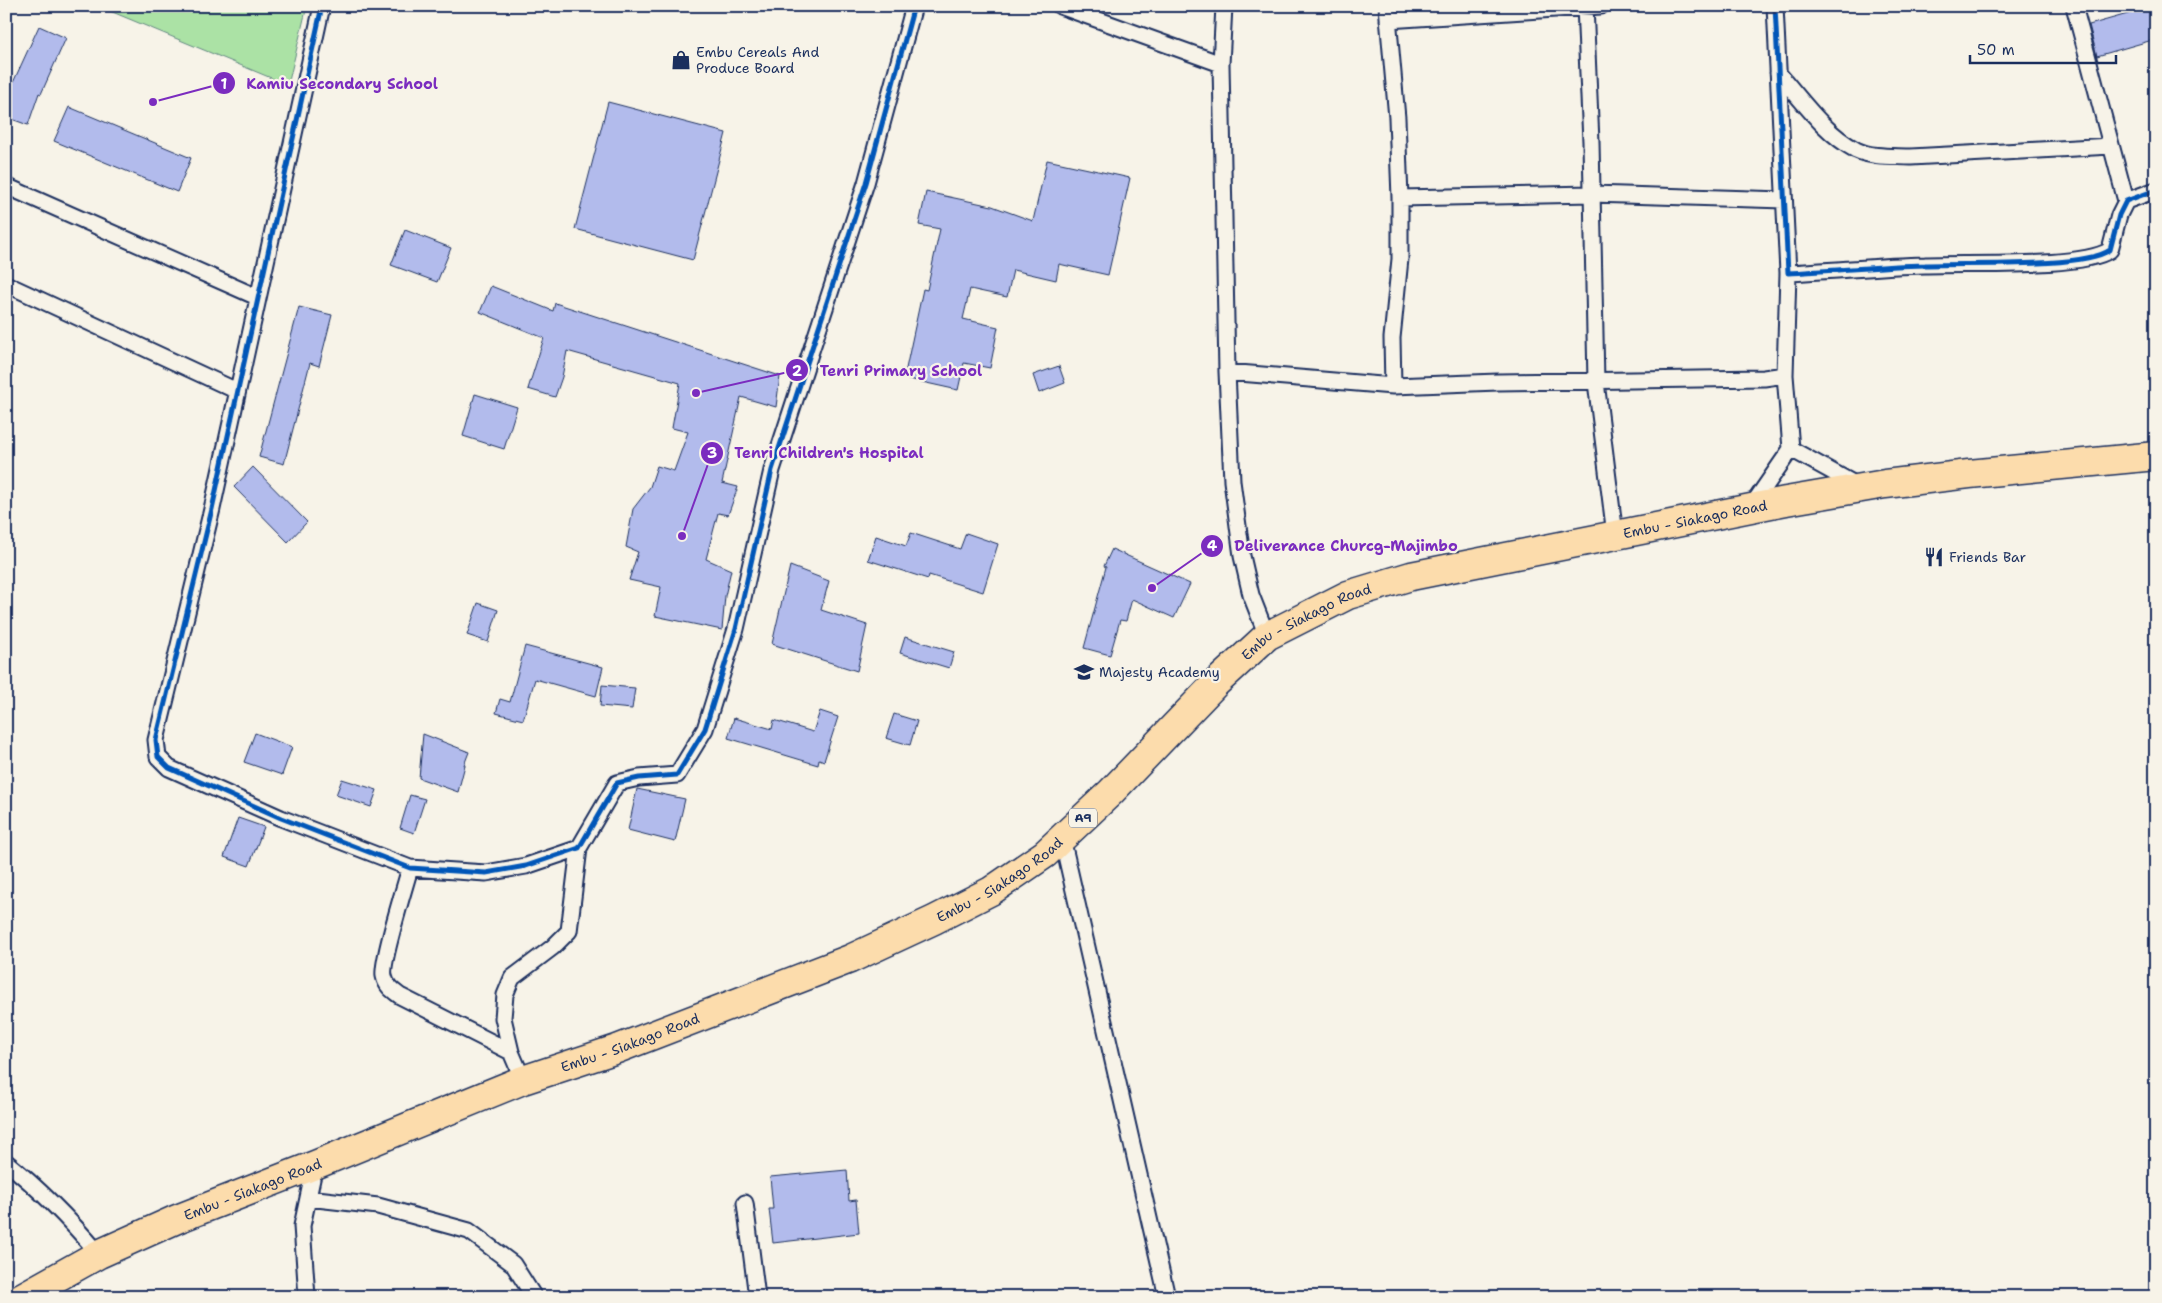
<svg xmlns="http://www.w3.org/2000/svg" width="2162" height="1303" font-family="'Shantell Sans',sans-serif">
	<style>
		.green { fill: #abe2a5; stroke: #638882 }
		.building { fill: #b2bbec; stroke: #1b2f5e }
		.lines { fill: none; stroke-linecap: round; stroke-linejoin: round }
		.street-casing { stroke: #1b2f5e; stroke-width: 19 }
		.highway-casing { stroke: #1b2f5e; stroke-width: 31 }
		.street { stroke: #f7f3e8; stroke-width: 15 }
		.highway { stroke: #fcdcac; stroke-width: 28 }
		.cycleway-casing { stroke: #f7f3e8; stroke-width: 8 }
		.cycleway { stroke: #0057b8; stroke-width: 5 }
		.labels { text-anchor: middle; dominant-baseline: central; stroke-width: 4.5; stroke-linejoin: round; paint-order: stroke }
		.shield { fill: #f7f3e8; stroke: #5d6a87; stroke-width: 1 }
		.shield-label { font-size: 12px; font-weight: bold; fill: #1b2f5e }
		.poi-label { font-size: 14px; fill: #1b2f5e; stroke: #f7f3e8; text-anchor: start }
		.street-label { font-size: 14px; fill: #1b2f5e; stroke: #f7f3e8 }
		.leader { fill: none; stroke: #7b2cbf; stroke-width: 2 }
		.callout-dot { fill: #7b2cbf; stroke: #f7f3e8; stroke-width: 2 }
		.mark-label { font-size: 15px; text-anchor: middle; font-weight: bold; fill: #fff }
		.callout-label { font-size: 15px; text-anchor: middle; font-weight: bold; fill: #7b2cbf; stroke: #f7f3e8; stroke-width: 4.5; stroke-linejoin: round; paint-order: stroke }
	</style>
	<rect width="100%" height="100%" fill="#f7f3e8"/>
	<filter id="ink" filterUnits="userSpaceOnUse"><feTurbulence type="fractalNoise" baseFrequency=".02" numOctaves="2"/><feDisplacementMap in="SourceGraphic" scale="10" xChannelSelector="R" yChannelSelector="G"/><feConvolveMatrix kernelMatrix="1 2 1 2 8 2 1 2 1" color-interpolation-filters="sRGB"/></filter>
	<g filter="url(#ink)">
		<path class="green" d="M98,6H307L288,85Z"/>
		<path class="building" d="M2156,6V39L2097,56L2089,25Z
			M39,26L66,38L41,94L39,93L28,125L6,117V98Z
			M608,102L726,133L693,260L575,229Z
			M69,107L191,158L177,192L54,141Z
			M1047,160L1130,178L1108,275L1059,264L1056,280L1013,270L1007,297L970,289L963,319L998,327L990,368L964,363L958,390L904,378L923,289L927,290L940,229L919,225L926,192L992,206L1033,221Z
			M405,230L451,248L437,282L391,265Z
			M491,286L553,311L555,303L780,376L776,407L741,397L722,483L738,487L728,515L718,513L706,559L731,570L725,596L722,630L655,616L661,587L629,580L638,552L626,547L633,509L650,487L657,466L674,471L688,432L672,428L680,383L567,351L562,377L555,397L528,389L544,338L480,312Z
			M299,307L332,315L319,366L310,363L284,464L259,457Z
			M1059,366L1065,383L1039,393L1033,375Z
			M475,394L517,407L504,449L463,436Z
			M253,467L307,522L288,542L234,487Z
			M911,533L960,549L966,533L998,544L983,592L929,575L928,579L868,560L876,536L906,546Z
			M1112,549L1190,584L1174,618L1132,599L1126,621L1120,620L1110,655L1084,648L1106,567L1104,566Z
			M790,566L829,581L821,610L867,625L857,671L772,644Z
			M478,603L498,610L488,642L467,635Z
			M905,637L954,652L949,668L900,653Z
			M525,646L603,667L596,696L535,679L523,720L496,713L500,699L510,702Z
			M602,685L635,688L632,709L600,706Z
			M820,711L838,717L824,761L819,759L818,765L728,738L734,718L772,729L774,720L813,732Z
			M894,714L917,721L910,745L886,738Z
			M255,733L292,747L282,775L244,762Z
			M423,734L469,752L464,765H465L458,792L419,778Z
			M342,779L377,790L371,807L336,795Z
			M637,789L685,799L675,842L628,830Z
			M410,795L425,799L414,833L400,828Z
			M238,818L264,827L249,866L224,857Z
			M847,1170L849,1201L856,1200L859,1233L773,1243L769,1209H773L770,1177Z"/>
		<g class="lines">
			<defs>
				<path id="street" d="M322,6L212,509L156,740L158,757L169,768L281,818L410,868L486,873L526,866L579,848L617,783L639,778L677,775L705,729L736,629L772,470L866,183L914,6
					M1060,6L1221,64
					M1224,6L1221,64L1227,372L1232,481L1242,556L1251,595L1267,636
					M1387,6L1397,118L1400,198V259L1392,338L1393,386
					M1585,6L1591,142L1596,382L1615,535
					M1775,6L1788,273C1834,271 1879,266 1925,265C1964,263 2082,269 2110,250L2119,215L2126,201L2156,190
					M2074,6L2126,201
					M1388,20L1601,6
					M1778,73C1801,99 1825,134 1856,150C1873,158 1893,156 1911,157L2111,146
					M6,186L257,297
					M1400,198L1592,194L1784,200
					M6,284L237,391
					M1227,372L1393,386L1498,382L1764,378L1785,375L1788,273
					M1791,449L1860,487
					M1751,507L1791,449L1785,375
					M1062,838L1167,1297
					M410,868C405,886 381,963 384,976C386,986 392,990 400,996L511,1052
					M523,1080L511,1052L503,1018L505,995L512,978L553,947L569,931L579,848
					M6,1162C41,1190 70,1220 99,1254
					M308,1198L378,1206L469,1231L513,1264L534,1297
					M745,1203L757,1297
					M307,1297L302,1226L315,1165"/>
				<g id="highway">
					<path id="s1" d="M22,1297L99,1254L177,1219L315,1165L523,1080L617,1049L850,959L934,920L991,891L1045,854L1111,792L1216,683L1267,636L1348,595L1411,576L1786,501L1885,484L1969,474L2156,456"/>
				</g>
			</defs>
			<use href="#street" class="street-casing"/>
			<use href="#highway" class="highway-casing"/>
			<use href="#street" class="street"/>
			<use href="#highway" class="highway"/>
			<defs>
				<path id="cycleway" d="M322,6L212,509L156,740L158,757L169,768L281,818L410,868L486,873L526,866L579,848L617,783L639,778L677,775L705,729L736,629L772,470L866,183L914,6
					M1775,6L1788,273C1834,271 1879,266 1925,265C1964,263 2082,269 2110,250L2119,215L2126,201L2156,190"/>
			</defs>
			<use href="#cycleway" class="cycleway-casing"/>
			<use href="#cycleway" class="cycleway"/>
		</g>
	</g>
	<defs>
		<symbol id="shop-bare" viewBox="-9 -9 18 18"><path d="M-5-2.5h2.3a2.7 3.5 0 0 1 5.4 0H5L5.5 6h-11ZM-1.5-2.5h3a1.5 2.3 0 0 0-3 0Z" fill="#1b2f5e" stroke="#f7f3e8" stroke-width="2.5" paint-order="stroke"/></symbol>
		<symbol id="restaurant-bare" viewBox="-9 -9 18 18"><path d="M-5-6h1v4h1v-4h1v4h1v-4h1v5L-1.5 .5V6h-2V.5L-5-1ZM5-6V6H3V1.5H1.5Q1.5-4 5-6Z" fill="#1b2f5e" stroke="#f7f3e8" stroke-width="2.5" paint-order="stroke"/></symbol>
		<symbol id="school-bare" viewBox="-9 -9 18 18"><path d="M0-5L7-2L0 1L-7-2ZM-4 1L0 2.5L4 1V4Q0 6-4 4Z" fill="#1b2f5e" stroke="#f7f3e8" stroke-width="2.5" paint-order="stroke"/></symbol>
	</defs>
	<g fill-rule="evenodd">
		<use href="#shop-bare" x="667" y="46" width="28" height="28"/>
		<use href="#restaurant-bare" x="1920" y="543" width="28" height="28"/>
		<use href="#school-bare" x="1070" y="658" width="28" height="28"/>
	</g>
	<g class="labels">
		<rect class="shield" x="1069" y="808.5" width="28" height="19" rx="4"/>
		<g class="shield-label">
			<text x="1083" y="818">A9</text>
		</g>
		<g class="poi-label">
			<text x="696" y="52">Embu Cereals And<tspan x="696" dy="16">Produce Board</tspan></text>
			<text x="1949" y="557">Friends Bar</text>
			<text x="1099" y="672">Majesty Academy</text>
		</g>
		<g class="street-label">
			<text stroke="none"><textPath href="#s1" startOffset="1875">Embu - Siakago Road</textPath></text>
			<text stroke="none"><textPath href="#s1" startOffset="1470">Embu - Siakago Road</textPath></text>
			<text stroke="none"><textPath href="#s1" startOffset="1065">Embu - Siakago Road</textPath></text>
			<text stroke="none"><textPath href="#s1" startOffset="660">Embu - Siakago Road</textPath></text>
			<text stroke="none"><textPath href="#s1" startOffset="255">Embu - Siakago Road</textPath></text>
		</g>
	</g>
	<path class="leader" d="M153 102L224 83M696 393L797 370M682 536L712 453M1152 588L1212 546"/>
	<g class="callout-dot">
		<circle cx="153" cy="102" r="5"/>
		<circle cx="696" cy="393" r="5"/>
		<circle cx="682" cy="536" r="5"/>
		<circle cx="1152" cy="588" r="5"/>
		<circle cx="224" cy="83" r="12"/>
		<circle cx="797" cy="370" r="12"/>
		<circle cx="712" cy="453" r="12"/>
		<circle cx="1212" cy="546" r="12"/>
	</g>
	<g class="mark-label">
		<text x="224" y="89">1</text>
		<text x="797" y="376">2</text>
		<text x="712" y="458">3</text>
		<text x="1212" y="551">4</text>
	</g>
	<g class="callout-label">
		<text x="342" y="89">Kamiu Secondary School</text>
		<text x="901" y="376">Tenri Primary School</text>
		<text x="829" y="458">Tenri Children's Hospital</text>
		<text x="1346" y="551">Deliverance Churcg-Majimbo</text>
	</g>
	<rect width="2162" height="1303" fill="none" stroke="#f7f3e8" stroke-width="25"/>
	<rect x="12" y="12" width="2137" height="1278" fill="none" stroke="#1b2f5e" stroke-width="2" filter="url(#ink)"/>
	<path d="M1970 55v8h146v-8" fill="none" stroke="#1b2f5e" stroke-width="2.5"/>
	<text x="1977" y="55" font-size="15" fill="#1b2f5e" stroke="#f7f3e8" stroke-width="4" paint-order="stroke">50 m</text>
</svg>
